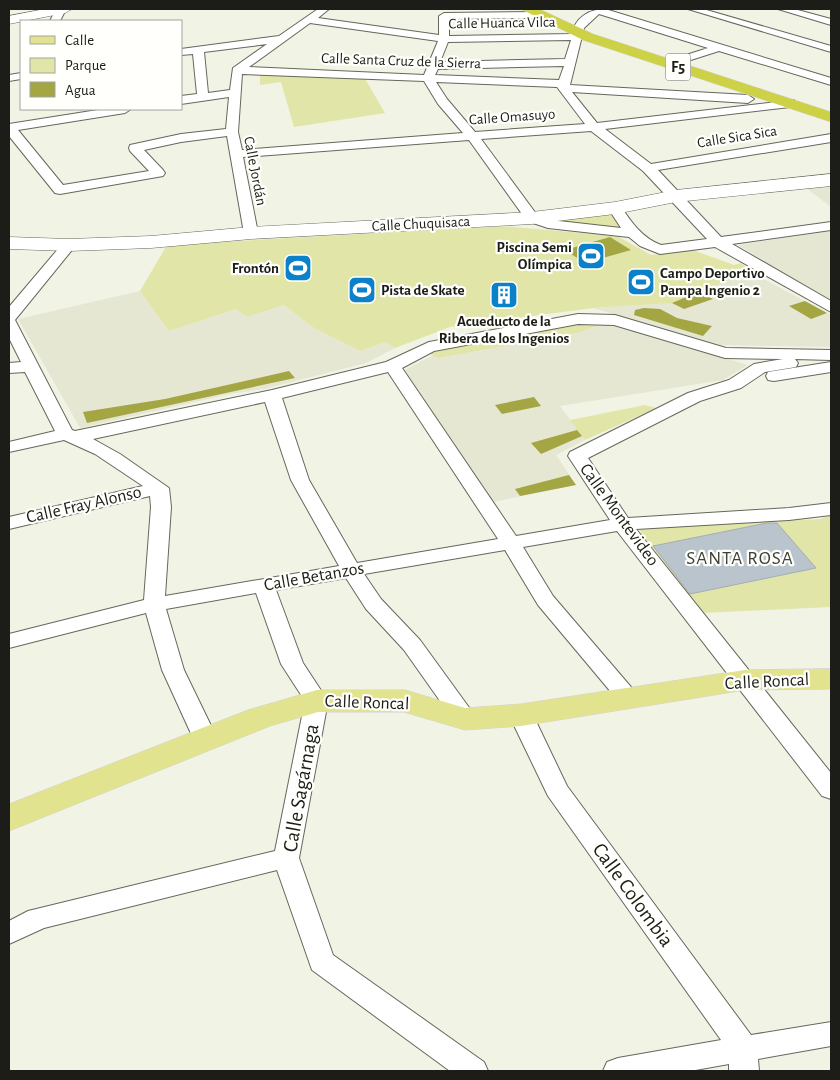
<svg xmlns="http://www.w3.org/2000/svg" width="840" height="1080" font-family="'Alegreya Sans',sans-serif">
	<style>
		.built { fill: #e5e7d2 }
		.green { fill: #e1e5a8 }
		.water { fill: #a3a642 }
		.building { fill: #b9c4cd; stroke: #a3adb6 }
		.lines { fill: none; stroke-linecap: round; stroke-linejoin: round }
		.street-casing { stroke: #66675c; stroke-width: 2 }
		.secondary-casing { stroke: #66675c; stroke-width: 1 }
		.primary-casing { stroke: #d2d2d1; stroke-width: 1 }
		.highway-casing { stroke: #d2d2d1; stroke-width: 1 }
		.street { fill: #fff; fill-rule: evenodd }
		.secondary { fill: #fff; fill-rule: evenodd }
		.primary { fill: #e1e38f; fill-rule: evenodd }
		.highway { fill: #cdd145; fill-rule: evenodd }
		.labels { text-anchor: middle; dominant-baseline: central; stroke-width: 4.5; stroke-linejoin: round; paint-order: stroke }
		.far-street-label { font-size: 15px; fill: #1c1d18; stroke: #fffffc }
		.far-poi-label { font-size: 15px; font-weight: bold; fill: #1c1d18; stroke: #fffffc; text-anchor: end }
		.shield { fill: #fffffc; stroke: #60615c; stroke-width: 1 }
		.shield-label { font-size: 16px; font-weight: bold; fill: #1c1d18 }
		.street-label { font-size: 18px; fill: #1c1d18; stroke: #fffffc }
		.neighbourhood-label { font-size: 19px; letter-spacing: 1px; fill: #404136; stroke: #fffffc }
		.near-street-label { font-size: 21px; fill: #1c1d18; stroke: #fffffc }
	</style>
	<rect width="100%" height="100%" fill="#f1f3e5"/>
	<path class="built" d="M831,184V207L805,187Z
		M831,231V301L738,245L810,234Z
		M746,273H752L831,315V347L720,345L593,308L672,303Z
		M140,291L169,331L236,309L247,317L284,305L314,328L360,351L386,342L395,348L366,363L264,389L230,394L80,428L18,319Z
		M604,323L748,365L723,380L560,406L585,440L556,455L576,485L493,502L403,371L433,355L438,358L578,333Z"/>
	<path class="green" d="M260,74L364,77L385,113L294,127L281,82L260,85Z
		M609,213L615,217L620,226L616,228L560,222L562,218Z
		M501,226L617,236L651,255L690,249L734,265L741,263L752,273H746L672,303L593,308L450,327L395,348L386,342L360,351L314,328L284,305L247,317L236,309L169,331L140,291L167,245Z
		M577,322L604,323L578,333L438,358L428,353Z
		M645,405L656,408L585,440L570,420Z
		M831,515V607L701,613L638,528L820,519Z"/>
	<path class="water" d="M610,237L631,250L585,263L565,250Z
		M698,292L713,299L684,309L672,303Z
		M805,301L827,313L811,319L789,306Z
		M644,308L660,309L677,318L712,326L703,336L634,315L635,310Z
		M289,371L295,378L87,423L83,412L165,399Z
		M534,397L541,406L502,414L495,405Z
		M577,430L582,436L541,454L531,443Z
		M569,475L576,485L520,496L515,489Z"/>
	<path class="building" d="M767,523H777L816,568L690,594L653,546Z"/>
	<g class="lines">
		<defs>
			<path id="street" d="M56,9H66L60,21H50Z
				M318,9H329L318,18L439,35V16L444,13L541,12L546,15L541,18L449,19V36L572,34C575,18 589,9 605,9L831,78V85L719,51L672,66H664V62L708,48L599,14L584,28L570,85L748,95L754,99L748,103L572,92L597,123L794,100L796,103L794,106L790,107L605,129L651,164L831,134V142L658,170L721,237L831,222V230L732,244L831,301V312L715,247L660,254L640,246L629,237L548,228L527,221L469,140L243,157L258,233L251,237L244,233L227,136L181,142L144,150L163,170L165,173L163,176L60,194L55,193L9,136V124L104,109H131L125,113L18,130L63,185L149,171L130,151L129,148L130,145L181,134L226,129L229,97L181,104V96L197,94L193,54L181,55V49L279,36ZM310,23L438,41L424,75L249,67ZM571,40L565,59L440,62L448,42ZM267,44L233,68L230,90L208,93L204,52ZM564,66L559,80L435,75L438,69ZM242,74L424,81L438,104L463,133L242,150L238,132ZM436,82L557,87L585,124L475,132L447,99ZM591,131L643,171L707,239L661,245C642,238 631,222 620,205L615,204L608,208L621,228L550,220L537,215L481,139Z
				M688,9H703L831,46V52Z
				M778,9H794L831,19V25Z
				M21,73V79L9,81V75Z
				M69,241L76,245L15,320L72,430L75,431L272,390L386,362L429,342L578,314L615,315L726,348L831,350V360L795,359L798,363L796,367L765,372L741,388L700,401L588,458L628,518L789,508L831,503V515L789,520L636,529L831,773V799L822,796L617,531L523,547L553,596L637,694L640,699L637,704L629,707L621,704L538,605L505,550L364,574L381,599L420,640L473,713L477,719L473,725L465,727L457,725L404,650L366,609L346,578L276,590L303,663L328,701L299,858L333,955L484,1062L488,1071H450L312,970L277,870L44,928L9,944V921L28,911L275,851L305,701L281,664L256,593L166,609L184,670L217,738L213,744L205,746L197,744L193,738L162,670L146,613L9,648V634L144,600L151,507L150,496L9,529V517L143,486L95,454L64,440L9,452V442L55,431L25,372L9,373V363L21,362L9,338V307L64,242ZM578,324L614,325L725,358L783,359L754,364L729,380L688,393L570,452L568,456L610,520L516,536L402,368L434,351ZM388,372L498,539L357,563L309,480L282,398ZM265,402L291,480L339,566L165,596L171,507L169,488L120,454L93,439Z
				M831,362V372L774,381L768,380L766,376L768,372L774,371Z
				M521,707L529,709L533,715L567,786L751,1035L831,1022V1046L758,1059L759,1071H729V1064L690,1071H603L607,1062L618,1058L721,1040L548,796L509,715L513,709Z"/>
			<path id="secondary" d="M45,9H72L65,13L9,24V16Z
				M831,174V186L676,202L615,214L532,224L251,239L151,248L69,251L9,249V237L69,239L151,236L251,227L532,212L615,202L676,190Z"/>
			<path id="primary" d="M831,669V689L745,690L521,726L465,730L404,712H318L270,726L9,831V804L248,710L317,690H405L465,708L521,704L745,670Z"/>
			<path id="highway" d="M521,9H539L593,34L831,112V122L583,40Z"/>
		</defs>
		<use href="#street" class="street-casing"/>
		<use href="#secondary" class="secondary-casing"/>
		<use href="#primary" class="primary-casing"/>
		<use href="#highway" class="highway-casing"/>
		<use href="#street" class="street"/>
		<use href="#secondary" class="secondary"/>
		<use href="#primary" class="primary"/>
		<use href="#highway" class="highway"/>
	</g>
	<defs>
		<symbol id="stadium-square" viewBox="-11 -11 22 22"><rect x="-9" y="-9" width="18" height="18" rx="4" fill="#0b81ca" stroke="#fffffc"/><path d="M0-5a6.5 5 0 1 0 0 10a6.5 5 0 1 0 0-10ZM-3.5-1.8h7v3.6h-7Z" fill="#fff"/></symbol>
		<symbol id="building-square" viewBox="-11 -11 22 22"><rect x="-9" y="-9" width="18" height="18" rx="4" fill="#0b81ca" stroke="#fffffc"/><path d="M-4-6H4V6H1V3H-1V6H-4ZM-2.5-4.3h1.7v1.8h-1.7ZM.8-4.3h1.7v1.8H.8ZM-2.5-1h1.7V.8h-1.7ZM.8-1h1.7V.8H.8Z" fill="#fff"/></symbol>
	</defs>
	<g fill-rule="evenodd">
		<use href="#stadium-square" x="575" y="240" width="32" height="32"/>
		<use href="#stadium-square" x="282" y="252" width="32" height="32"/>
		<use href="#stadium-square" x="625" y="266" width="32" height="32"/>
		<use href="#stadium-square" x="346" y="274" width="32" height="32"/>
		<use href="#building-square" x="488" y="279" width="32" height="32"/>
	</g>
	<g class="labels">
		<g class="far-street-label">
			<text transform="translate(502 23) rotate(-1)">Calle Huanca Vilca</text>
			<text transform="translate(401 61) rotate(2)">Calle Santa Cruz de la Sierra</text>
			<text transform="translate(512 117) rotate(-4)">Calle Omasuyo</text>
			<text transform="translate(737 137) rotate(-9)">Calle Sica Sica</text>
			<text transform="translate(255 171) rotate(79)">Calle Jordán</text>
			<text transform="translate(421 224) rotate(-3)">Calle Chuquisaca</text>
		</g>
		<g class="far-poi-label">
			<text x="572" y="247">Piscina Semi<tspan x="572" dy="17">Olímpica</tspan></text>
			<text x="279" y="268">Frontón</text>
			<text x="660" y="273" text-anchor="start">Campo Deportivo<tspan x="660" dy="17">Pampa Ingenio 2</tspan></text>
			<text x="381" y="290" text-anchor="start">Pista de Skate</text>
			<text x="504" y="321" text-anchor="middle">Acueducto de la<tspan x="504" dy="17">Ribera de los Ingenios</tspan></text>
		</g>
		<rect class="shield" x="665.5" y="53.5" width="25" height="27" rx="4"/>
		<g class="shield-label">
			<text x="678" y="67">F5</text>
		</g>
		<g class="street-label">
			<text transform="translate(84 505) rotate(-13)">Calle Fray Alonso</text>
			<text transform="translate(619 515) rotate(54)">Calle Montevideo</text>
			<text transform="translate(314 577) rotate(-10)">Calle Betanzos</text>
			<text transform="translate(767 682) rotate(-3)">Calle Roncal</text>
			<text transform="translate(367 703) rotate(2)">Calle Roncal</text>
		</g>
		<g class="neighbourhood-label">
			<text x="740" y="558">SANTA ROSA</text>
		</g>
		<g class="near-street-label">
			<text transform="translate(301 788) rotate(-80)">Calle Sagárnaga</text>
			<text transform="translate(633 895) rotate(54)">Calle Colombia</text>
		</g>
	</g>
	<rect width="840" height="1080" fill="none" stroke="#1c1d18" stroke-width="20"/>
	<rect x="20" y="20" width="162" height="90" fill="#fffffc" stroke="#a4a5a1"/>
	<rect x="30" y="36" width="25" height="8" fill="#e1e38f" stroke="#a4a5a1"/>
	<text x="65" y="45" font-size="15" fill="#1c1d18">Calle</text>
	<rect x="30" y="58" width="25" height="15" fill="#e1e5a8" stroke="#a4a5a1"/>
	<text x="65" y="70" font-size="15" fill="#1c1d18">Parque</text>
	<rect x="30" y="82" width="25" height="15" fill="#a3a642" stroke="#a4a5a1"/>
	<text x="65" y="95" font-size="15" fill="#1c1d18">Agua</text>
</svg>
